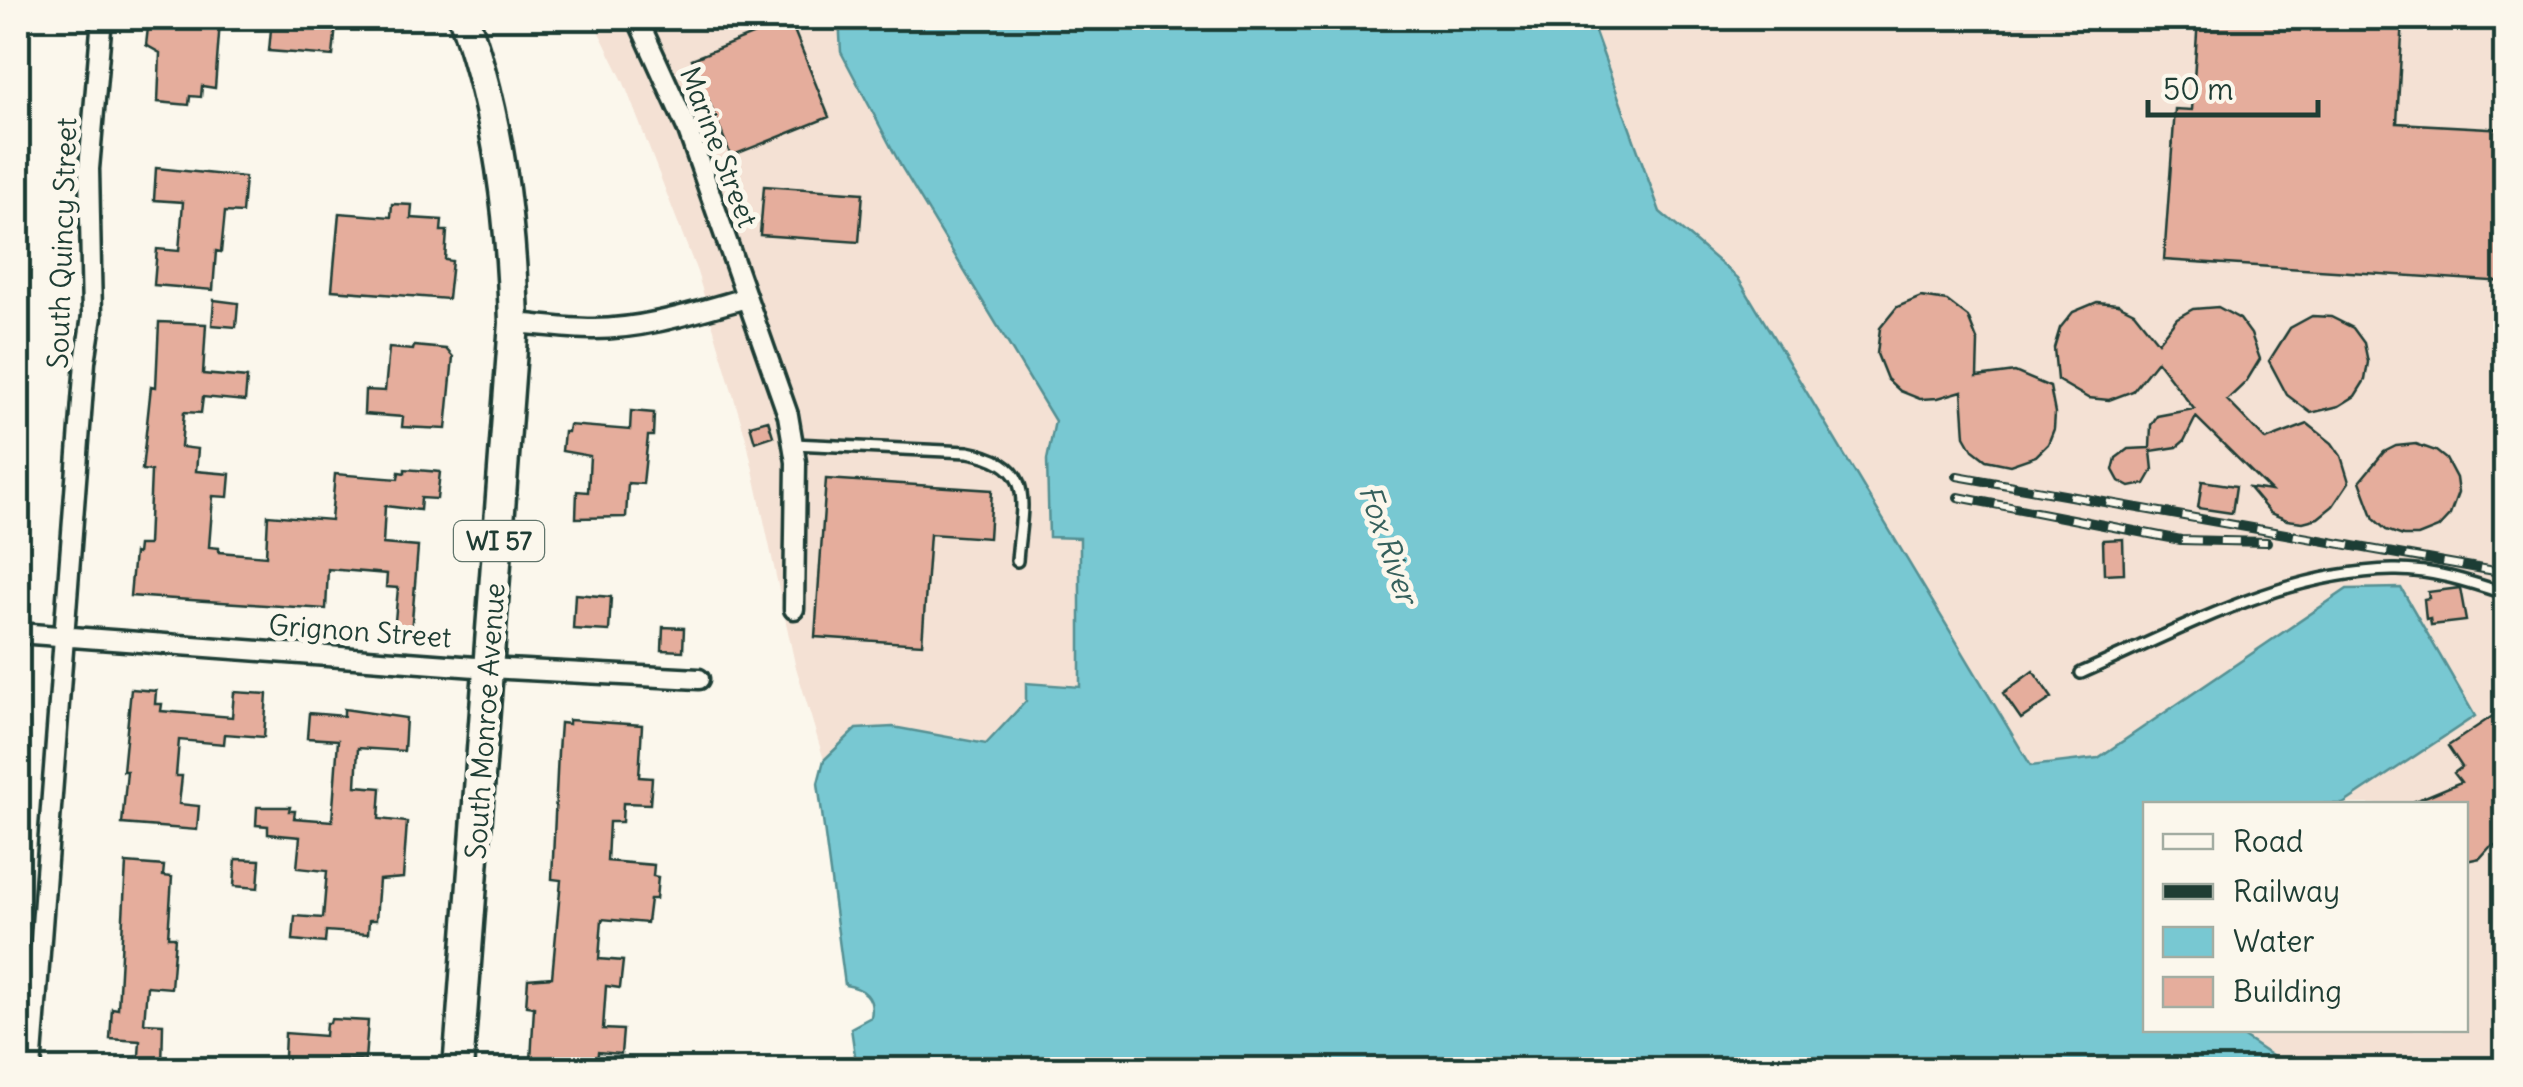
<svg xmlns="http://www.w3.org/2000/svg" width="2523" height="1087" font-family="Delius,sans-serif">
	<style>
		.built { fill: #f4e1d4 }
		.water { fill: #78c8d2; stroke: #549093; stroke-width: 2.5 }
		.building { fill: #e5ad9c; stroke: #1f3d34; stroke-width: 2.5 }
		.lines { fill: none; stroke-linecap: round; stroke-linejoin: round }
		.lane-casing { stroke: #1f3d34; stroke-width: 16 }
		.street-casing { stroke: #1f3d34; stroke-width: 25 }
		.primary-casing { stroke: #1f3d34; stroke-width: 35 }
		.lane { stroke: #fbf7ec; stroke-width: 9 }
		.street { stroke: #fbf7ec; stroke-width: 18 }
		.primary { stroke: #fbf7ec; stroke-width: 28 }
		.rail-casing { stroke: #1f3d34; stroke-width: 10 }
		.rail { stroke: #fbf7ec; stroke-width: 6; stroke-dasharray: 19; stroke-linecap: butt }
		.labels { text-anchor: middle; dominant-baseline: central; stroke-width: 10; stroke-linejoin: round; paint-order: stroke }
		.shield { fill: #fbf7ec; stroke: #61756b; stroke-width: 2.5 }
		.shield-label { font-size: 25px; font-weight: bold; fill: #1f3d34 }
		.street-label { font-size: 28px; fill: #1f3d34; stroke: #fbf7ec }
		.water-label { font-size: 30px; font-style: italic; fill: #35605c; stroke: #fbf7ec }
	</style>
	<rect width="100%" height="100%" fill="#fbf7ec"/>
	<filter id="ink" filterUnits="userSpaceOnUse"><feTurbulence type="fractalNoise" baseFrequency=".01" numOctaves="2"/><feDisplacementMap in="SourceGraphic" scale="20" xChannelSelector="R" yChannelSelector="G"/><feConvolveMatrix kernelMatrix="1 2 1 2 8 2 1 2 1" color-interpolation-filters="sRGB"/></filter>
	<g filter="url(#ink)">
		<path class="built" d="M592,18H839L841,52L1055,421L1050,537L1080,538V687L1027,701L987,744L893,727L857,729L824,760L795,664L747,442L697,272L624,83Z
			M1590,18H2505V1069H2276L2275,1058L2233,1030H2466V804H2343L2474,716L2347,589L2098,758L2031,766L1738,278L1660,212Z"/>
		<path class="water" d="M839,18H1590L1660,212L1738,278L2031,766L2098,758L2347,589L2401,588L2475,716L2343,804H2146V1030H2233L2275,1058L2276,1069H857L851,1028L871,1017C875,997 864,988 845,985L818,783L824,760L856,729L893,727L986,744L1026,701V683L1080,687V538L1049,537L1047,460L1055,421L902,168L841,52Z"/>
		<path class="building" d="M168,18L220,21L215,88L202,86L201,97L190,96L189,105L158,102L160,53L146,45L149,19L167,20Z
			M272,18H317V22L336,24L333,56L269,51Z
			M2198,18H2403L2397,123L2506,129V282L2164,260L2175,109L2192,110Z
			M790,20L829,117L731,156L692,59Z
			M156,168L245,177L242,213L225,212L221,252L216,251L213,290L154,285L157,249L179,251L183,202L154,200Z
			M764,186L863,193L859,242L760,235Z
			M392,204L412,205L411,218L442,220L441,231H447L445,260L452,261L448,299L332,290L339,213L391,217Z
			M1921,297L1947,301L1968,317L1978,342L1977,377L2015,372L2050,387L2055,413L2054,429L2048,444L2036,456L2010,465L1986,460L1973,450L1965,436L1962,391L1938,398L1920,399L1900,391L1887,379L1877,354L1880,328L1897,307Z
			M214,300L238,303L236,327L212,325Z
			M2097,302L2118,304L2134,312L2158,342L2177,318L2193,309L2218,307L2240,319L2251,334L2260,359L2246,382L2227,400L2266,440L2308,424L2332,443L2341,456L2349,482L2333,506L2318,518L2303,522L2287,520L2270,513L2249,488L2271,491L2196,417L2184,441L2177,447L2151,451L2153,470L2145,484L2130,487L2119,481L2113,470L2116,458L2128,449L2150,448L2151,425L2157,416L2194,409L2157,361L2133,391L2109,400L2088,398L2057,380L2054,348L2060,328L2073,312Z
			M2312,316L2331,317L2353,328L2364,343L2368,362L2365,380L2355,396L2339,406L2311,413L2287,395L2269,361L2290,328Z
			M159,322L206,324L203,374L247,378L245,401L203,397L201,413L184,412L181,447L198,449L196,471L230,474L228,497L213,496L209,547L219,548V552L266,556L268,515L331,520L335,474L398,479L399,472L405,473V469L440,472L437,499L421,498L420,510L385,506L383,544L418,547L411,633L394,632L398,588L386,587L387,574L328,569L326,609L130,596L134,553L137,554L138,545H148L151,471L142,470L151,386L156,387Z
			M414,346L446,349L453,357L446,429L402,427L403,417L364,414L365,390L385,391L389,348L413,350Z
			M631,411L654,413L653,436H648L643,484L628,483L626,517L576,518L577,491L588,492L590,456L562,451L564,432H568L569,425L630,430Z
			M768,420L773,436L755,442L750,425Z
			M2416,444L2436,451L2446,459L2456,478L2458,493L2450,515L2438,528L2418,536H2403L2386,530L2374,519L2360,481L2384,452L2396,446Z
			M826,479L992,490L989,538L930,534L922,644L815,637Z
			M2202,481L2236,486L2232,513L2198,508Z
			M2123,539L2124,573L2104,574L2103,540Z
			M2460,588L2466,621L2431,625L2430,618L2426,619L2424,599L2429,598L2428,592Z
			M575,594L611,597L609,631L573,629Z
			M663,627L684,628L683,651L662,650Z
			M2033,671L2052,698L2021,719L2003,693Z
			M131,689L156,691L155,704H162L161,711L232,717L234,692L267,694L264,737L225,734L224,744L179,740L176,776H182L179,804L199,806L197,830L122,824L127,771H123Z
			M2506,707V841L2490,847L2480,858L2466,861V804H2408L2461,782L2454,773L2462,767L2448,746Z
			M344,709L406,718L404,751L358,748L356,786L381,788L379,819L407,822L403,878L379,880L376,920H369L368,934L326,931L325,943L293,940L295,916L323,918L327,871L297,868L300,837L268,834V826L256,825L257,807H290L289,811H295L294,818L332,821L338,740L307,738L309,713L344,716Z
			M569,720L642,725L639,777L652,778L650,804L623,803L622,822H609L607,861L654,865L653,876L658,877L656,899H650L647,923L602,919L599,959L623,961L620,988L606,986L603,1029L623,1030L621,1054L598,1052L597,1065L531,1061L534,1007L526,1006L528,979L552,977L561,880L552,879L558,752L560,723L569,724Z
			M236,859L260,860L258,888L234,886Z
			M126,863L164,866L163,876L172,877L168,937H175L171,988L147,986L144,1023L163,1024L162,1070H138L140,1041L110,1039L112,1008L118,1009Z
			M331,1019L368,1021L365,1060L329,1058V1070H310L311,1059L284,1057L285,1033L325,1036L326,1023H330Z"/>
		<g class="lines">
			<defs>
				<path id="lane" d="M793,444L968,452C1039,465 1021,504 1017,561
					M2081,673C2180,630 2283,572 2393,570C2430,569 2471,582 2506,594"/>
				<path id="street" d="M637,18L687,128L788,415L796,462L794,609
					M514,323C540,325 567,329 593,329C645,329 696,312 746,298
					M18,633L489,668L699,679
					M31,1070L85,362L92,316L89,169L102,18"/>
				<path id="primary" d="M458,1070L514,323C511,218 499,117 464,18"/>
			</defs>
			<use href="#lane" class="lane-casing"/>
			<use href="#street" class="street-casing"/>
			<use href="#primary" class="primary-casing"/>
			<use href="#lane" class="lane"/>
			<use href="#street" class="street"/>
			<use href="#primary" class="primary"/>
			<defs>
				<path id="rail" d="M1957,476L2506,573
					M1958,497L2181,540L2267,542"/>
			</defs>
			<use href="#rail" class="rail-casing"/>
			<use href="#rail" class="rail"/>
		</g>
	</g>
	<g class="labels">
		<rect class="shield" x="454" y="521" width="90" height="40" rx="8"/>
		<g class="shield-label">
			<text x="499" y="541">WI 57</text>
		</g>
		<g class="street-label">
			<text transform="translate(719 147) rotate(69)">Marine Street</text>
			<text transform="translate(62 243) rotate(-88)">South Quincy Street</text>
			<text transform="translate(360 631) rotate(4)">Grignon Street</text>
			<text transform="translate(485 721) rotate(-86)">South Monroe Avenue</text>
		</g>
		<g class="water-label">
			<text transform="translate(1389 544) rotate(71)">Fox River</text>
		</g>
	</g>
	<rect width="2523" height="1087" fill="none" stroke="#fbf7ec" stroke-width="60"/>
	<rect x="30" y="30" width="2463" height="1027" fill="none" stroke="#1f3d34" stroke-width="4" filter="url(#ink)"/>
	<rect x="2143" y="802" width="325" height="230" fill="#fbf7ec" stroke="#a3ada2" stroke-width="2.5"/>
	<rect x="2163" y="834" width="50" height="15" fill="#fbf7ec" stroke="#a3ada2" stroke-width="2.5"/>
	<text x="2233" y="852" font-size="30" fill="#1f3d34">Road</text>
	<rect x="2163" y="884" width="50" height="15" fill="#1f3d34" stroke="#a3ada2" stroke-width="2.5"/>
	<text x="2233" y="902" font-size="30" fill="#1f3d34">Railway</text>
	<rect x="2163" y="927" width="50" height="30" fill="#78c8d2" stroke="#a3ada2" stroke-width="2.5"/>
	<text x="2233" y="952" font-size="30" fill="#1f3d34">Water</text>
	<rect x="2163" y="977" width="50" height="30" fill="#e5ad9c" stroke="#a3ada2" stroke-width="2.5"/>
	<text x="2233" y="1002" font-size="30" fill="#1f3d34">Building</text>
	<path d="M2148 100v15h170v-15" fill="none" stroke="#1f3d34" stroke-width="5"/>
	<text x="2163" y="100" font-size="30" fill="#1f3d34" stroke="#fbf7ec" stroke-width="8" paint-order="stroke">50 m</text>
</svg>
